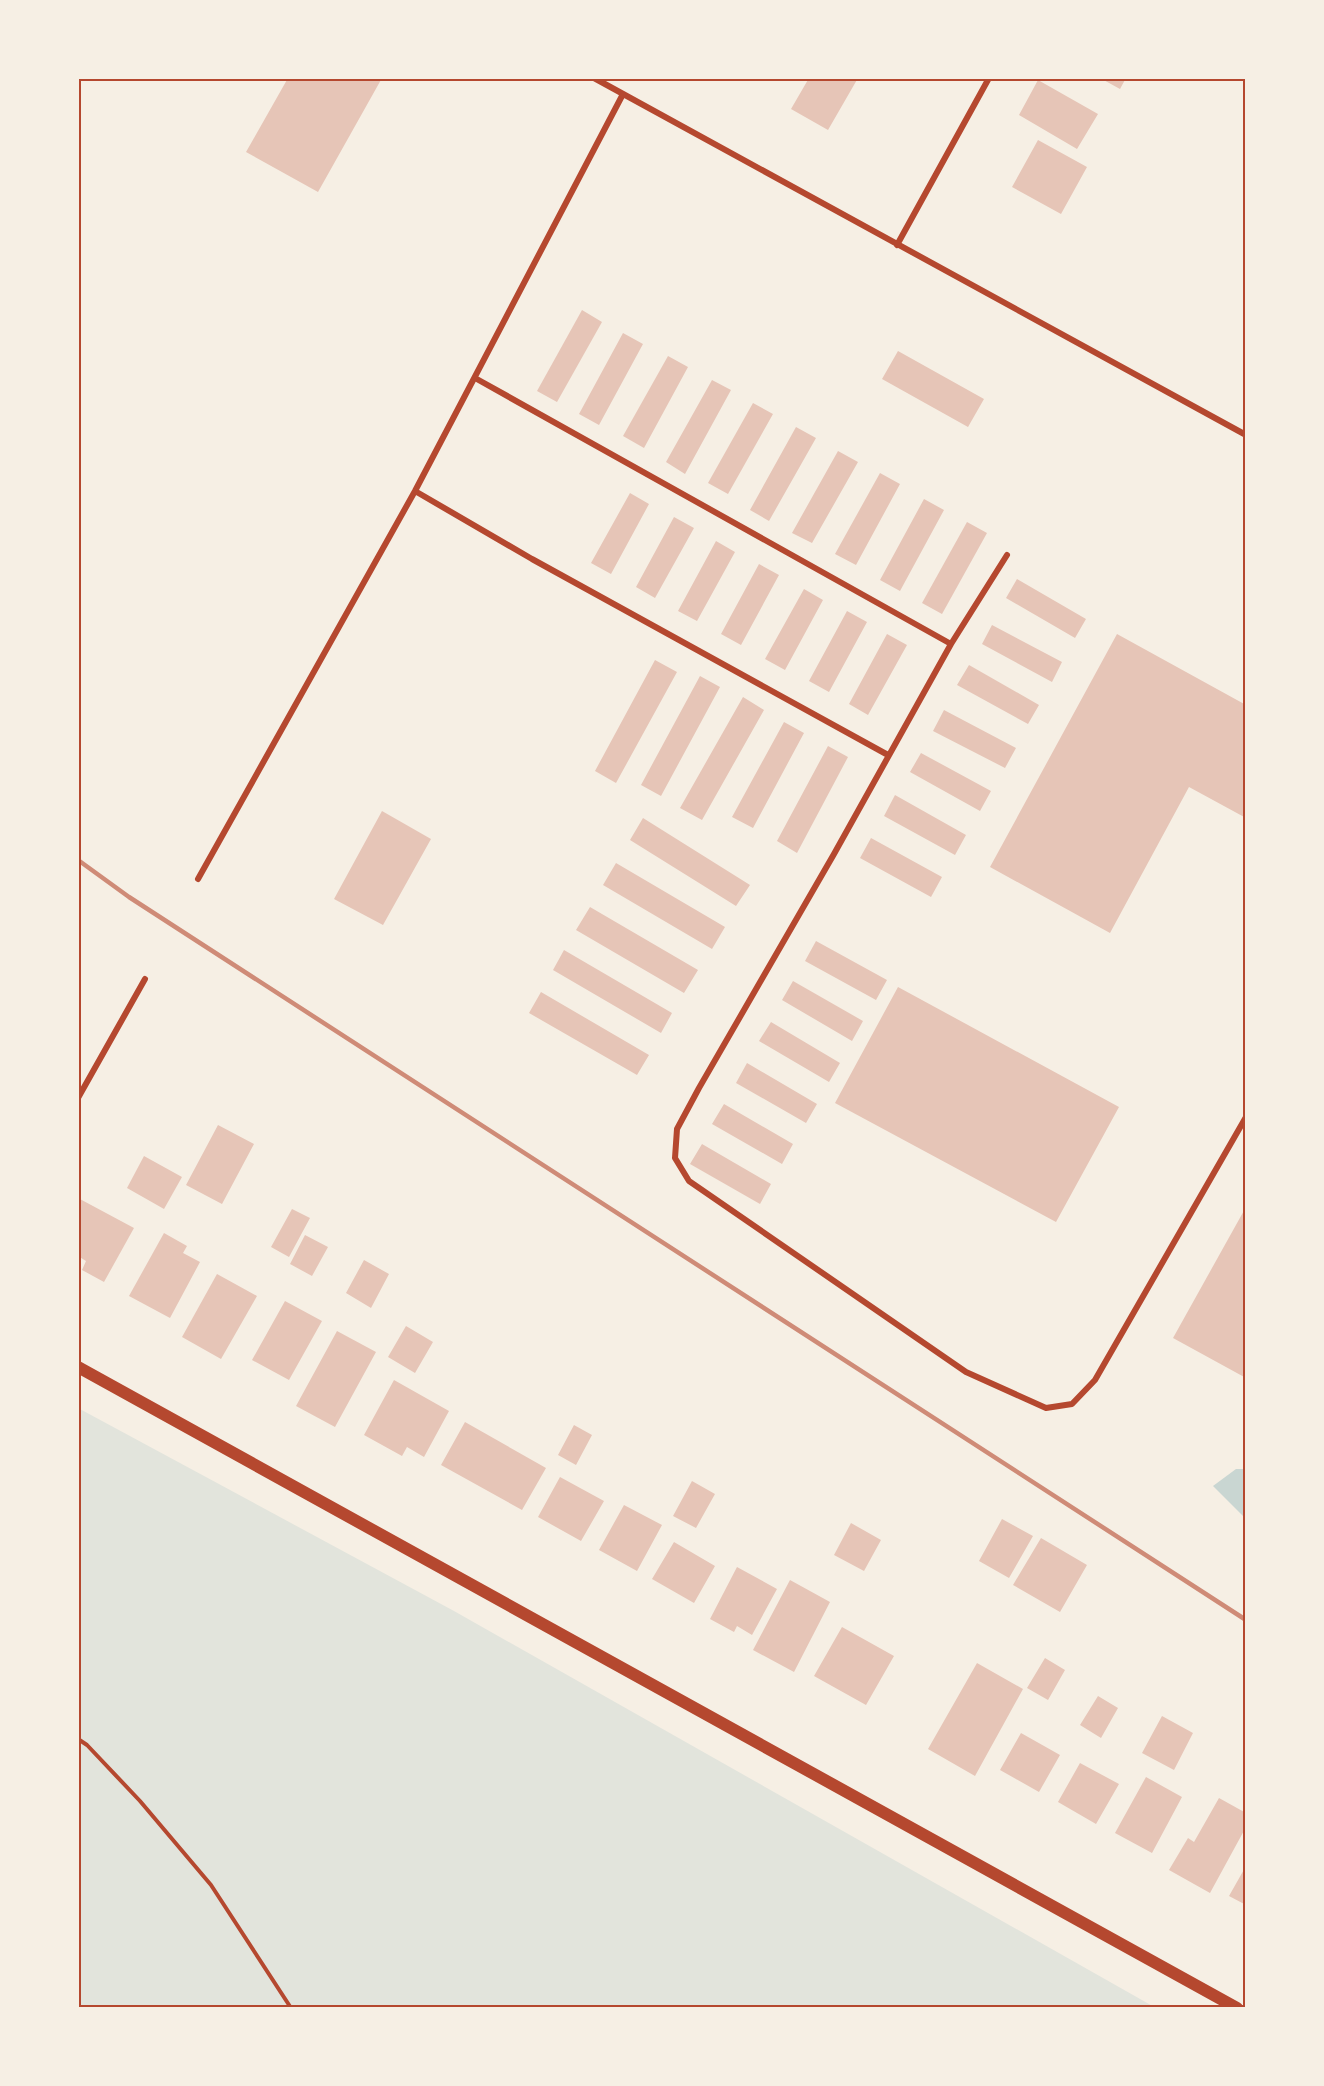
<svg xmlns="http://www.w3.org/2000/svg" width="1324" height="2086" font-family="Rubik,sans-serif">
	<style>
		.green { fill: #e2e4dc }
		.water { fill: #c9d6d2 }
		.building { fill: #e6c5b7 }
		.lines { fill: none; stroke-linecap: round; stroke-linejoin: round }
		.path { stroke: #b5482f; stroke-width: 4 }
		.minor { stroke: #b5482f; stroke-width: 6 }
		.secondary { stroke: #b5482f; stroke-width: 12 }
		.rail { stroke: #cf8b77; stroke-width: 4.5 }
		.neatline { fill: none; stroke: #b5482f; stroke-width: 2 }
	</style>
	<rect width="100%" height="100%" fill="#f6efe4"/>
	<path class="green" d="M78,1408L454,1611L1156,2008H78Z"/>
	<path class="water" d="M1236,1469H1246V1519L1213,1486Z"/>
	<path class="building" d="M288,78H382L318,192L246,152Z
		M809,78H858L828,130L791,109Z
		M1100,78H1126L1120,89Z
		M1038,80L1098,114L1077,149L1019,115Z
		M1038,140L1087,167L1061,214L1012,187Z
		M582,310L602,322L557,402L537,391Z
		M623,333L643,344L599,425L579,414Z
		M898,351L984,399L968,427L882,379Z
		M668,356L688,367L644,448L623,436Z
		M712,380L731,390L685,474L666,462Z
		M753,403L773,414L728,494L708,483Z
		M796,427L816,438L769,521L750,510Z
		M838,451L858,462L812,543L792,533Z
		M880,473L900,484L856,565L835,554Z
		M630,493L649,504L611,574L591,563Z
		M924,499L944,510L900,591L880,580Z
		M674,517L694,528L655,598L636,587Z
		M967,522L987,533L942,614L922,603Z
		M716,541L735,552L697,621L678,611Z
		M759,564L779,575L741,645L721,634Z
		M1017,579L1086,619L1075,638L1006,598Z
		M804,589L823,600L785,670L765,659Z
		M847,611L867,622L829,692L809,681Z
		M992,625L1062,662L1052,682L982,644Z
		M887,634L907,645L868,715L849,704Z
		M1117,634L1246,705V818L1189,787L1110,933L990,867Z
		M655,660L677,672L616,783L595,771Z
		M969,665L1039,705L1028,724L957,685Z
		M700,676L720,687L661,796L641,785Z
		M743,697L764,710L702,820L680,808Z
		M944,710L1016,748L1005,768L933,731Z
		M784,722L804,733L753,828L732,817Z
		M828,746L848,757L797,853L777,841Z
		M921,753L991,791L980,811L910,772Z
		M895,795L966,835L955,855L884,816Z
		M382,811L431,839L383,925L334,899Z
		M643,818L750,885L736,906L630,840Z
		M871,838L942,877L931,897L860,858Z
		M616,863L725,927L712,949L603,885Z
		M590,907L698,970L684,993L576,930Z
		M816,941L887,980L876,1000L805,961Z
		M564,950L672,1013L661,1033L553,970Z
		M793,981L863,1021L852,1041L782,1000Z
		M898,987L1119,1107L1056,1222L835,1103Z
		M541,992L649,1055L637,1075L529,1013Z
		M771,1022L840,1063L829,1082L759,1041Z
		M747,1063L817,1104L806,1123L736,1083Z
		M724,1104L793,1144L782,1164L712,1124Z
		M218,1125L254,1144L222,1204L186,1185Z
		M702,1144L771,1184L760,1204L690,1164Z
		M144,1156L182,1177L164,1209L127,1188Z
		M78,1198L134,1228L104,1282L82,1270L86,1261L78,1256Z
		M1246,1207V1378L1173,1338Z
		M292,1209L310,1218L289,1257L271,1247Z
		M164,1233L187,1246L183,1253L200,1262L170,1318L129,1296Z
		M305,1235L328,1247L312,1276L290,1264Z
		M364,1260L389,1274L371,1308L346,1293Z
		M217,1274L257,1296L221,1359L182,1337Z
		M285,1301L322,1321L289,1380L252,1360Z
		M406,1326L433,1342L415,1373L388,1357Z
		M337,1331L376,1352L335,1427L296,1406Z
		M394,1380L449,1411L424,1457L407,1447L402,1456L364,1435Z
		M465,1422L546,1468L522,1510L441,1465Z
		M574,1425L592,1435L576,1465L558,1455Z
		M560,1477L604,1501L581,1541L538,1517Z
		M692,1481L715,1494L696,1528L673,1516Z
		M624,1505L662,1525L637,1571L599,1550Z
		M1002,1519L1033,1536L1009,1578L979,1561Z
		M851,1523L881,1540L864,1571L834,1555Z
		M1041,1538L1087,1565L1060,1612L1013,1585Z
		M674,1542L715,1566L694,1603L652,1579Z
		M737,1567L777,1589L752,1635L737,1626L734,1632L710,1619Z
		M790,1580L830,1602L794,1672L753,1650Z
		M842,1627L894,1656L866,1705L814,1676Z
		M1045,1658L1065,1670L1048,1700L1027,1688Z
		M977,1663L1023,1689L975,1776L928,1749Z
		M1098,1696L1118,1708L1101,1738L1080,1725Z
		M1162,1716L1193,1733L1174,1770L1142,1753Z
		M1021,1733L1060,1755L1039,1792L1000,1770Z
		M1080,1763L1119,1784L1096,1824L1058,1802Z
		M1146,1777L1182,1797L1152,1853L1115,1833Z
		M1219,1798L1246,1813V1827L1210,1893L1169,1870L1188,1838L1194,1842Z
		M1246,1866V1905L1229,1896Z"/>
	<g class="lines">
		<path class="path" d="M78,1739L87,1745L140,1801L211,1885L291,2008"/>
		<path class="minor" d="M594,78L1246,435
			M897,245L989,78
			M475,378L951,644
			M415,491L532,559L888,755
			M1007,555L951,644L834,854L699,1088L677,1129L675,1158L689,1181L966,1372L1046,1408L1072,1404L1095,1380L1246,1117
			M198,879L415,491L623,94
			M78,1098L145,979"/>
		<path class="secondary" d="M78,1367L1237,2008"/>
		<path class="rail" d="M78,860L129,897L1246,1620"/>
	</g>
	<rect width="1324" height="2086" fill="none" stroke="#f6efe4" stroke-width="159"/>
	<rect x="80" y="80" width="1164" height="1926" class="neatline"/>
</svg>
